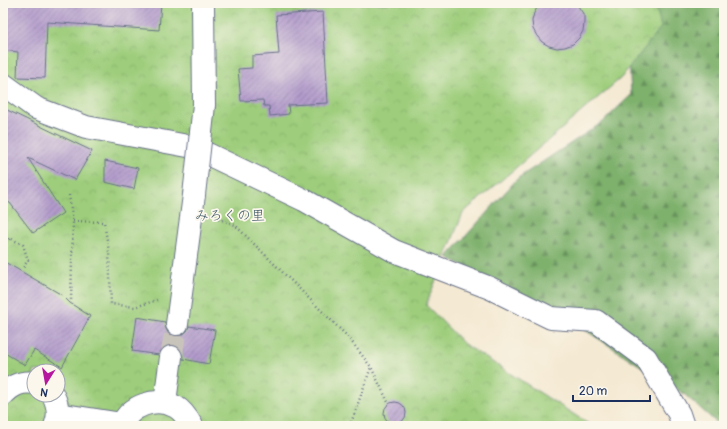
<svg xmlns="http://www.w3.org/2000/svg" width="727" height="429" font-family="Pangolin,'Klee One',sans-serif">
	<style>
		.forest { fill: url(#forest-firs); stroke: #4c7065 }
		.park { fill: url(#park-crowns); stroke: #5c7e6d; fill-rule: evenodd }
		.building { fill: url(#building-hatch) }
		.lines { fill: none; stroke-linecap: round; stroke-linejoin: round }
		.minor-tunnel { stroke: #c9c4bb; stroke-width: 22; stroke-dasharray: 22 11; stroke-linecap: butt }
		.minor-casing { stroke: #677087; stroke-width: 24 }
		.path { stroke: #677087; stroke-width: 2.5; stroke-dasharray: 1 3; stroke-linecap: butt }
		.minor { stroke: #fff; stroke-width: 22 }
		.minor-bridge-casing { stroke: #677087; stroke-width: 24; stroke-linecap: butt }
		.minor-bridge { stroke: #fff; stroke-width: 22 }
		.labels { text-anchor: middle; dominant-baseline: central; stroke-width: 3.5; stroke-linejoin: round; paint-order: stroke }
		.park-label { font-size: 14px; fill: #3c5766; stroke: #fbf7ec }
	</style>
	<defs>
		<pattern id="forest-firs" width="22" height="20" patternUnits="userSpaceOnUse"><rect width="22" height="20" fill="#7eb16c"/><path d="M5 1l3.5 6h-7zM16 11l3.5 6h-7z" fill="#66905c"/></pattern>
		<pattern id="park-crowns" width="20" height="18" patternUnits="userSpaceOnUse"><rect width="20" height="18" fill="#9ece7c"/><path d="M2 6a3 3 0 1 1 6 0M12 15a3 3 0 1 1 6 0" fill="none" stroke="#88b16e"/></pattern>
		<pattern id="building-hatch" width="6" height="6" patternUnits="userSpaceOnUse"><rect width="6" height="6" fill="#b29bcb"/><path d="M-1 1l2-2M0 6l6-6M5 7l2-2" fill="none" stroke="#907fa8"/></pattern>
	</defs>
	<rect width="100%" height="100%" fill="#fbf7ec"/>
	<filter id="ink" filterUnits="userSpaceOnUse"><feTurbulence type="fractalNoise" baseFrequency=".025" numOctaves="2"/><feDisplacementMap in="SourceGraphic" scale="8" xChannelSelector="R" yChannelSelector="G"/><feConvolveMatrix kernelMatrix="1 2 1 2 8 2 1 2 1" color-interpolation-filters="sRGB"/></filter>
	<filter id="wash" filterUnits="userSpaceOnUse"><feTurbulence type="fractalNoise" baseFrequency=".012" numOctaves="4" result="noise"/><feDisplacementMap in="SourceGraphic" scale="16" xChannelSelector="R" yChannelSelector="G"/><feGaussianBlur stdDeviation="0.9" result="paint"/><feColorMatrix in="noise" values="0 0 0 0 0 0 0 0 0 0 0 0 0 0 0 0 0 1.4 0 .05"/><feComposite in="paint" operator="in"/></filter>
	<g filter="url(#wash)">
		<rect width="100%" height="100%" fill="#f4e9d2"/>
		<path class="forest" d="M626,3H724V426L717,423L684,394L568,319L447,257L518,178L603,122L631,95Z"/>
		<path class="park" d="M3,3H655L661,27L621,78L463,213L426,305L464,344L592,426H3ZM34,371H58V395H34Z"/>
		<g id="blocks">
			<path class="building" d="M3,3H161L159,30L47,22L45,78L17,77L18,52L3,50Z
				M540,3H576L584,15V23L583,31L579,38L573,44L565,47L557,48L549,46L542,42L537,36L533,29L532,21L534,13Z
				M323,12L328,103L288,105L289,114L270,116L269,106H264L263,100L241,101L238,69L252,68V56L279,54L276,15Z
				M3,108L92,151L75,180L28,158L63,213L33,233L10,203L3,200Z
				M105,161L138,168L134,189L105,182Z
				M3,261L62,295L70,303L90,316L62,367L34,350L25,365L3,352Z
				M137,317L165,322L166,329L169,334L175,336L182,335L187,331L189,326L215,330L209,364L183,359L182,352L179,347L173,345L166,346L161,350L159,355L132,351Z
				M384 413a11 11 0 1 1 22 0a11 11 0 1 1-22 0Z"/>
		</g>
	</g>
	<g filter="url(#ink)">
		<use href="#blocks" fill-opacity="0" stroke="#677087" stroke-width="1"/>
		<g class="lines">
			<path class="minor-tunnel" d="M171,357L177,324"/>
			<defs>
				<path id="minor" d="M203,3L204,105
					M3,84L36,108L86,127L193,147L304,200L394,251L490,288L551,318L596,321L646,358L679,414L683,426
					M177,324L194,195
					M3,395C12,385 21,381 34,383
					M53,395C58,405 60,415 55,426
					M165,402L171,357
					M58,414L122,424
					M121,426C130,405 156,396 176,407C183,411 188,419 192,426"/>
			</defs>
			<use href="#minor" class="minor-casing"/>
			<path class="path" d="M69,195L73,221L71,302
				M215,217L235,225L348,337L371,367L389,404
				M73,221L104,222L109,252L111,304L135,307L157,300
				M3,245L10,238L23,245L28,260L23,268
				M401,422L403,426
				M350,426L371,367"/>
			<use href="#minor" class="minor"/>
			<defs>
				<path id="minor-bridge" d="M194,195L204,105"/>
			</defs>
			<use href="#minor-bridge" class="minor-bridge-casing"/>
			<use href="#minor-bridge" class="minor-bridge"/>
		</g>
	</g>
	<g class="labels">
		<g class="park-label">
			<text x="230" y="215">みろくの里</text>
		</g>
	</g>
	<rect width="727" height="429" fill="none" stroke="#fbf7ec" stroke-width="16"/>
	<g transform="translate(46 383) rotate(191)"><circle r="19" fill="#fbf7ec" stroke="#a1a7b3"/>
	<path d="M0-3L7 15L0 10L-7 15Z" fill="#b5179e"/>
	<text y="-6" font-size="11" font-weight="bold" text-anchor="middle" fill="#1b2f5e">N</text>
	</g>
	<path d="M573 395v6h77v-6" fill="none" stroke="#1b2f5e" stroke-width="2"/>
	<text x="579" y="395" font-size="12" fill="#1b2f5e" stroke="#fbf7ec" stroke-width="3" paint-order="stroke">20 m</text>
</svg>
